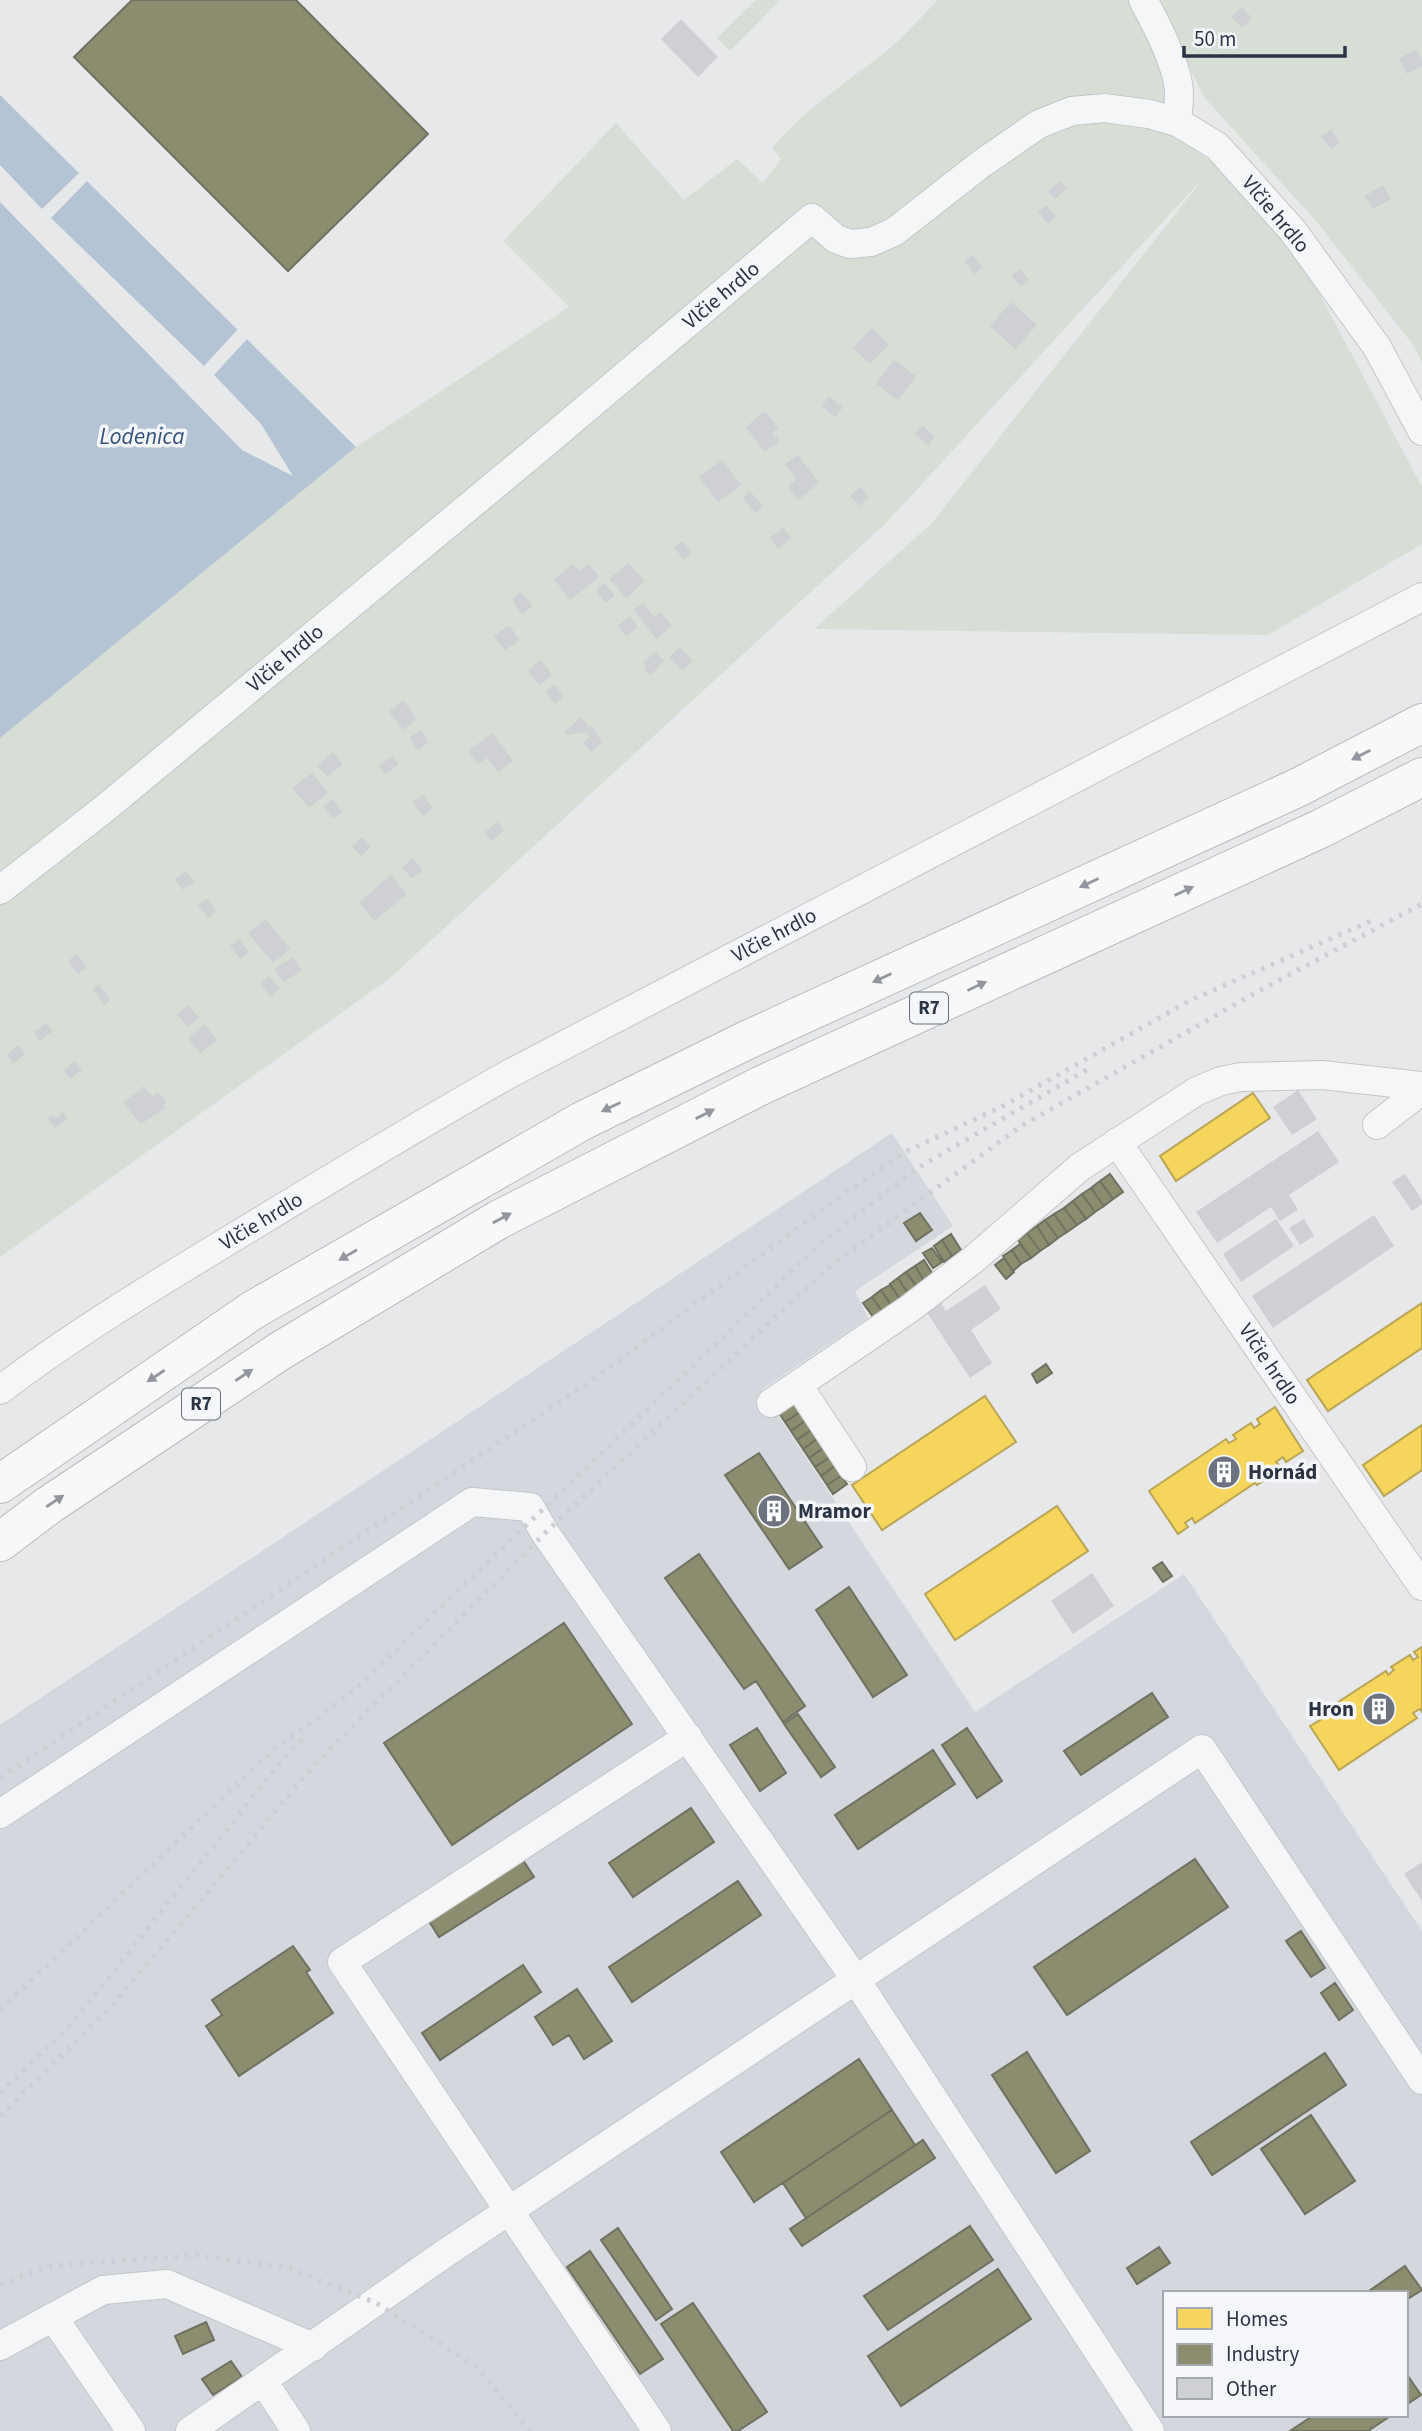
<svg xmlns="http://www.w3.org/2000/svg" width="1422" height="2431" font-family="'Source Sans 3',sans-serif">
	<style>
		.built { fill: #d4d7dd; fill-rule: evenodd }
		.green { fill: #d6ded6 }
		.water { fill: #b4c4d5 }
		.pier { fill: #e6e8ea }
		.homes { fill: #f6d55c; stroke: #b9a555; stroke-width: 2 }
		.industry { fill: #8c8c6e; stroke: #6f7262; stroke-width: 2 }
		.building { fill: #ced0d3 }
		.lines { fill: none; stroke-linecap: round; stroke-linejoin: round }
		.minor-casing { stroke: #c4c6c8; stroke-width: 30 }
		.highway-casing { stroke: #b8bbbf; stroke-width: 40 }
		.minor { stroke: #f5f6f7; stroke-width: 28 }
		.highway { stroke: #f8f8f8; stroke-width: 38 }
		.rail { stroke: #cecfd2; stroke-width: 5; stroke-dasharray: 3.5 7; stroke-linecap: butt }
		.oneway { fill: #92969e }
		.labels { text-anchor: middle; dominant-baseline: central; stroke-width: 7; stroke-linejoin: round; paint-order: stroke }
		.shield { fill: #f4f6f9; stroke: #676e7b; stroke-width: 2 }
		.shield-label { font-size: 19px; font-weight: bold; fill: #2b3445 }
		.street-label { font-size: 21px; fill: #2b3445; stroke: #f4f6f9 }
		.poi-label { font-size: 21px; font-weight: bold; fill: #2b3445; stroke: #f4f6f9; text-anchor: start }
		.water-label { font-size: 23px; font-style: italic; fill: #34527a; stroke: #f4f6f9 }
	</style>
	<rect width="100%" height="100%" fill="#e6e8ea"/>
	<path class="built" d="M892,1133L953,1226L855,1291L868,1318L761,1390L975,1712L1184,1574L1422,1931V2431H0V1725ZM1165,2293H1406V2415H1165Z"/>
	<path class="green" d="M756,0H780L730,51L717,38Z
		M938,0H1129L1168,83L1165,127L1215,165L1306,268L1422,487V544L1268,635L814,629L932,523L1206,175L886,523L390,978L0,1257V738L356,447L569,307L503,241L616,123L684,200L737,159L763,183L781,159L772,148C804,110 844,84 884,53C903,38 920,18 938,0Z
		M1156,0H1422V362L1414,346L1317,222L1204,97Z"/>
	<path class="water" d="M0,95L356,447L0,738Z"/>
	<path class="pier" d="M0,165L42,209L79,173L87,181L51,218L204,366L238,329L247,339L214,375L261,424L293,476L242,450L0,202Z"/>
	<path class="homes" d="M1253,1093L1270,1118L1176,1181L1160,1156Z
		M1422,1303V1348L1328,1411L1307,1380Z
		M985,1396L1016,1442L882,1530L852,1485Z
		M1275,1407L1303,1451L1286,1462L1283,1457L1276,1462L1280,1466L1262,1478L1263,1481L1257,1485L1255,1483L1195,1523L1192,1518L1185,1523L1188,1527L1178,1534L1149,1491L1226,1439L1229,1443L1236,1439L1233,1435L1251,1423L1254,1428L1260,1424L1257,1419Z
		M1422,1425V1470L1384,1496L1363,1465Z
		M1057,1506L1088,1551L955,1640L925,1594Z
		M1422,1647V1712L1420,1709L1413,1713L1417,1718L1339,1770L1310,1726L1320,1720L1319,1717L1321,1719L1337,1708L1335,1704L1386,1671L1388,1675L1394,1670L1391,1667L1410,1655L1413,1660L1418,1657L1414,1652Z"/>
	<path class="industry" d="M132,0H296L428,134L288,271L74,57Z
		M1110,1174L1123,1192L1113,1199L1100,1181Z
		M1100,1181L1113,1199L1104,1206L1091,1188Z
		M1091,1188L1104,1206L1095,1212L1082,1194Z
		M1082,1194L1095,1212L1086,1219L1073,1201Z
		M1073,1201L1086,1219L1077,1225L1064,1208Z
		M1064,1208L1077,1225L1067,1232L1054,1214Z
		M920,1213L932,1230L916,1241L904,1223Z
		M1054,1214L1067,1232L1058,1238L1045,1220Z
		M1045,1220L1058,1238L1049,1245L1037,1226Z
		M1037,1226L1049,1245L1040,1251L1027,1233Z
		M1027,1233L1040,1251L1031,1258L1018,1240Z
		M951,1234L961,1250L952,1256L942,1240Z
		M942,1240L952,1256L944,1262L934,1246Z
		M1020,1244L1031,1258L1021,1264L1012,1250Z
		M932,1248L942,1262L933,1268L923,1253Z
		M1012,1250L1021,1264L1013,1271L1003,1256Z
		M1004,1258L1014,1272L1006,1279L995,1265Z
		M924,1260L934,1276L925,1282L915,1266Z
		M915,1266L925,1282L917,1287L906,1272Z
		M906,1272L917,1287L908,1293L898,1278Z
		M898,1278L908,1293L900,1299L890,1284Z
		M890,1285L900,1299L891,1305L881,1290Z
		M881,1290L891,1305L882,1311L872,1297Z
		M872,1297L882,1311L873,1317L863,1303Z
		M1046,1364L1052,1373L1037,1383L1032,1374Z
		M794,1403L800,1412L785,1422L779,1413Z
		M800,1412L805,1421L791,1431L785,1422Z
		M805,1421L811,1430L797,1440L791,1431Z
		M811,1430L817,1439L803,1449L797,1440Z
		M817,1439L823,1448L809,1458L803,1449Z
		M823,1448L830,1457L815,1467L809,1458Z
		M759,1453L822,1547L789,1569L725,1475Z
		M830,1457L835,1466L821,1476L815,1467Z
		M835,1466L841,1476L827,1485L821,1476Z
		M841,1476L847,1484L833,1494L827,1485Z
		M699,1554L805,1706L783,1722L756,1681L744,1689L665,1578Z
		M1162,1562L1172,1576L1163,1582L1153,1568Z
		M849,1587L907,1675L873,1697L816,1610Z
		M564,1623L632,1724L452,1845L384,1743Z
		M1152,1693L1168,1717L1081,1775L1064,1751Z
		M798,1714L835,1767L821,1777L784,1724Z
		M757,1728L786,1773L760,1791L730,1745Z
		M967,1728L1002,1781L977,1798L942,1745Z
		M933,1750L955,1784L858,1849L835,1815Z
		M691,1808L714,1842L633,1897L609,1863Z
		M1195,1859L1228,1907L1067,2015L1034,1967Z
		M523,1860L534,1877L439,1937L427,1918Z
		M738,1881L761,1915L632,2002L609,1967Z
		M1301,1931L1325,1968L1311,1977L1286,1941Z
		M293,1946L310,1970L306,1972L333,2013L239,2076L206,2026L222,2015L212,2000Z
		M523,1965L541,1992L440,2060L422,2033Z
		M1335,1983L1353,2010L1339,2020L1321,1993Z
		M577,1989L612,2041L584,2059L569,2035L553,2045L535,2017Z
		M1027,2052L1090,2151L1056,2173L992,2075Z
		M1325,2053L1346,2085L1212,2175L1191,2142Z
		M859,2059L892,2110L754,2202L721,2152Z
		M892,2110L915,2145L806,2218L783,2183Z
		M1311,2115L1355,2181L1305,2214L1261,2149Z
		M923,2140L935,2158L802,2246L790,2229Z
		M970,2226L993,2260L888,2330L864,2296Z
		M618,2228L672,2309L656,2320L601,2240Z
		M1159,2247L1170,2263L1137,2284L1127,2268Z
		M590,2251L663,2359L640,2374L567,2267Z
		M1405,2266L1422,2290L1406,2300V2293H1366Z
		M998,2269L1031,2319L901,2406L868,2356Z
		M693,2303L767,2412L738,2431H733L661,2324Z
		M206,2322L214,2340L183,2354L175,2336Z
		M231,2361L242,2377L213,2395L202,2379Z
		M1406,2373L1421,2395L1406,2405Z
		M1314,2415H1392L1368,2431H1290Z"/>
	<path class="building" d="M1242,7L1252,18L1242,28L1231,17Z
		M681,19L718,57L698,77L661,39Z
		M1416,49L1422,60V66L1407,74L1399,59Z
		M1331,130L1340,142L1331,149L1321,136Z
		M1060,181L1067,189L1055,199L1048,191Z
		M1383,185L1391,199L1373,209L1365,196Z
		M1046,205L1056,216L1048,224L1038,212Z
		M973,255L982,267L974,274L964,261Z
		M1020,269L1029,280L1021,287L1011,276Z
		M1011,302L1037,325L1015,349L990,326Z
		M872,328L889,345L870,364L853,348Z
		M894,360L916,376L898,400L876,384Z
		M829,396L843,407L835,417L822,406Z
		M765,411L778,428L772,433L780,441L765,452L746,427Z
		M923,426L935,437L928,445L915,434Z
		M798,455L819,483L798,500L788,486L797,479L785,464Z
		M722,460L741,485L718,502L699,477Z
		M860,487L869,497L859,506L850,496Z
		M750,491L763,507L755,513L743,498Z
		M783,527L791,538L778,549L770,538Z
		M683,541L692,553L684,560L674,547Z
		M628,563L645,581L626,598L609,579Z
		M573,564L579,571L589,564L599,577L570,600L554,579Z
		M605,583L615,596L605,603L596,590Z
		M521,592L533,606L522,614L512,600Z
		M643,603L654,617L661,612L672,626L656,639L634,610Z
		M630,616L638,627L626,636L618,626Z
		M509,625L520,640L505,650L494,636Z
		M680,647L693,661L682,671L669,657Z
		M655,652L664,661L651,675L644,669L646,666L643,663Z
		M541,660L552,675L539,685L528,670Z
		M554,684L564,696L555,704L545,692Z
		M403,700L417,719L403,730L389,711Z
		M581,717L589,727H592L602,742L591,752L583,742L590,737L585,732L567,735L565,732Z
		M421,730L429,742L418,750L409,738Z
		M492,733L513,761L498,772L487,758L478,764L468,751Z
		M333,752L343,764L327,777L318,766Z
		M392,756L399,764L385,774L379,766Z
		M312,773L328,793L309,808L292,788Z
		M423,795L433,808L423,816L413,802Z
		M332,799L342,812L333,818L323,807Z
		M497,822L504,830L492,841L485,832Z
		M362,837L371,847L361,856L352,846Z
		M413,858L423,870L412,879L402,867Z
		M186,871L194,882L183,890L175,879Z
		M391,875L407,894L374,921L359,902Z
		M207,899L217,911L208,918L198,905Z
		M266,919L290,949L273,963L248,933Z
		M239,939L249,952L240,959L230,946Z
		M77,954L87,967L78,974L68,961Z
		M293,957L302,970L284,982L274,969Z
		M269,976L280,989L271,997L260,984Z
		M99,984L110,1000L104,1005L93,989Z
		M189,1005L199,1018L187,1027L177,1014Z
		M46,1023L53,1031L40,1041L34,1032Z
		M204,1024L217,1040L200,1053L188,1038Z
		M18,1045L25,1054L13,1064L7,1055Z
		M75,1061L82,1070L70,1079L64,1070Z
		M144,1086L154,1098V1095L158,1092L167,1102L163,1105L165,1108L141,1124L123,1103Z
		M1298,1090L1317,1119L1292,1135L1273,1107Z
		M63,1112L68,1119L55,1128L48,1118L53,1115L56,1118Z
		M1318,1131L1339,1162L1289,1195L1298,1210L1280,1221L1271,1207L1217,1243L1196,1212Z
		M1405,1174L1422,1200V1204L1412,1211L1392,1182Z
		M1374,1215L1394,1246L1273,1328L1252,1296Z
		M1276,1219L1294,1246L1241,1282L1223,1254Z
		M1304,1219L1314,1236L1300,1245L1289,1228Z
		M985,1285L1001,1309L971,1330L992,1363L970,1378L926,1311L940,1301L946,1311Z
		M1092,1573L1114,1606L1073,1634L1051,1601Z
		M1422,1862V1901L1404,1874Z"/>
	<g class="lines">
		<defs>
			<path id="minor" d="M1143,0C1156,23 1179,68 1179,94C1179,104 1178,113 1177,122
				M0,890L104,809L531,455L812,218L836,239L850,244L871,242L894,232L981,164L1039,124L1072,111L1104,108L1149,114L1177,122L1217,146L1293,231L1377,347L1422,431
				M1377,1125L1422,1090
				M1117,1142L1422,1586
				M798,1385L852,1467
				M0,1390C74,1334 152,1287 231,1239C323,1183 415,1127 509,1074L1422,597
				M771,1403L909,1309L974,1259L1080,1167L1197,1091L1221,1081L1241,1077L1322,1075L1422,1086
				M0,1814L472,1502L530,1507L545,1533L856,1980L1150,2431
				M53,2317L131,2431
				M0,2346L103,2290L167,2284L313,2347
				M263,2381L296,2431
				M190,2431L444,2254L1202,1749L1422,2080
				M657,2431L342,1962L688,1737"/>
			<path id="highway" d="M0,1484L253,1310L582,1121L745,1041L1299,787L1422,723
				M0,1542L49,1505L280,1351L498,1220L762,1085L1320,829L1422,777"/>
		</defs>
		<use href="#minor" class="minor-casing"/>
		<use href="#highway" class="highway-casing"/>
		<use href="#minor" class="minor"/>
		<use href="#highway" class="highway"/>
		<path class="rail" d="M0,1778L595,1378L842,1195L905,1152L1001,1107L1191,1000L1371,921
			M0,2010L272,1751L351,1693L819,1245L916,1169L1090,1068
			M0,2093L69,2027L287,1754L306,1736
			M0,2116L110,2008L315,1764L545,1533L829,1267L1021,1126L1264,988L1422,904
			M0,2285L48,2266L197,2255L289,2268L376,2303L477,2367L530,2431"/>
	</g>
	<defs><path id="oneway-solid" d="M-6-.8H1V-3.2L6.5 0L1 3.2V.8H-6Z" transform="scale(1.75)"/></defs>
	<g class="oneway">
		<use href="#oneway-solid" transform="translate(1361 755) rotate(153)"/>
		<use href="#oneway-solid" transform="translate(1089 883) rotate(155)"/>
		<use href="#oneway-solid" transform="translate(1184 891) rotate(-25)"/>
		<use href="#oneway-solid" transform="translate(882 978) rotate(155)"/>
		<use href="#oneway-solid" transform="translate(977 986) rotate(-25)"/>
		<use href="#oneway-solid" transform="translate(611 1107) rotate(154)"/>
		<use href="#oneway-solid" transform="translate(705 1114) rotate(-27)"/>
		<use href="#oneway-solid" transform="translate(502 1218) rotate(-28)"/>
		<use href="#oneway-solid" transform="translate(348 1255) rotate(150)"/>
		<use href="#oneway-solid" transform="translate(244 1375) rotate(-34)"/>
		<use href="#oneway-solid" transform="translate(156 1376) rotate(146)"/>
		<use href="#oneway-solid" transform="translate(55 1501) rotate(-34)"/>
	</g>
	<defs>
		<symbol id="building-disc" viewBox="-11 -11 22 22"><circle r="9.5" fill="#6c737f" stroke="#f4f6f9"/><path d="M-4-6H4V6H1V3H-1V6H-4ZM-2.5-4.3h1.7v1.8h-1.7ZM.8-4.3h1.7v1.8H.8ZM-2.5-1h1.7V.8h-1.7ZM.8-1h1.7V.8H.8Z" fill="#fff"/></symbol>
	</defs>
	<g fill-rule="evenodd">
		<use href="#building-disc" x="1205" y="1453" width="38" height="38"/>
		<use href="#building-disc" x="755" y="1492" width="38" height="38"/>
		<use href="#building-disc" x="1360" y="1690" width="38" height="38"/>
	</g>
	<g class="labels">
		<g class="shield">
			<rect x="910" y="992.5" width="38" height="31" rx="5"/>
			<rect x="182" y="1388.5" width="38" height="31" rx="5"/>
		</g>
		<g class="shield-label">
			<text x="929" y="1008">R7</text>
			<text x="201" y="1404">R7</text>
		</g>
		<g class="street-label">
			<text transform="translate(1276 214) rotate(50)">Vlčie hrdlo</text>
			<text transform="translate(721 295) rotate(-40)">Vlčie hrdlo</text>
			<text transform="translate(285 658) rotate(-40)">Vlčie hrdlo</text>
			<text transform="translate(774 935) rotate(-28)">Vlčie hrdlo</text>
			<text transform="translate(261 1221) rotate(-31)">Vlčie hrdlo</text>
			<text transform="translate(1270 1364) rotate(56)">Vlčie hrdlo</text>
		</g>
		<g class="poi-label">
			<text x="1248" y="1472">Hornád</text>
			<text x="798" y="1511">Mramor</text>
			<text x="1354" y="1709" text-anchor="end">Hron</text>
		</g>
		<g class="water-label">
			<text x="142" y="436">Lodenica</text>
		</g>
	</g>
	<rect x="1163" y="2291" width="245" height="126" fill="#f4f6f9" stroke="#a4a8b1" stroke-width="2"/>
	<rect x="1177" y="2308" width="35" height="21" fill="#f6d55c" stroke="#a4a8b1" stroke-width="2"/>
	<text x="1226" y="2326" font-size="21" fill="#2b3445">Homes</text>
	<rect x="1177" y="2344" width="35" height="21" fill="#8c8c6e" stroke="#a4a8b1" stroke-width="2"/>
	<text x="1226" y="2361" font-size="21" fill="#2b3445">Industry</text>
	<rect x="1177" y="2378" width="35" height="21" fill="#ced0d3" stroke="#a4a8b1" stroke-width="2"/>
	<text x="1226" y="2396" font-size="21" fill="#2b3445">Other</text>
	<path d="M1184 46v10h161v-10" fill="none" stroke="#2b3445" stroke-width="3.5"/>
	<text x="1194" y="46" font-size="21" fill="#2b3445" stroke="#f4f6f9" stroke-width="5" paint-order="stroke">50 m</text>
</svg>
